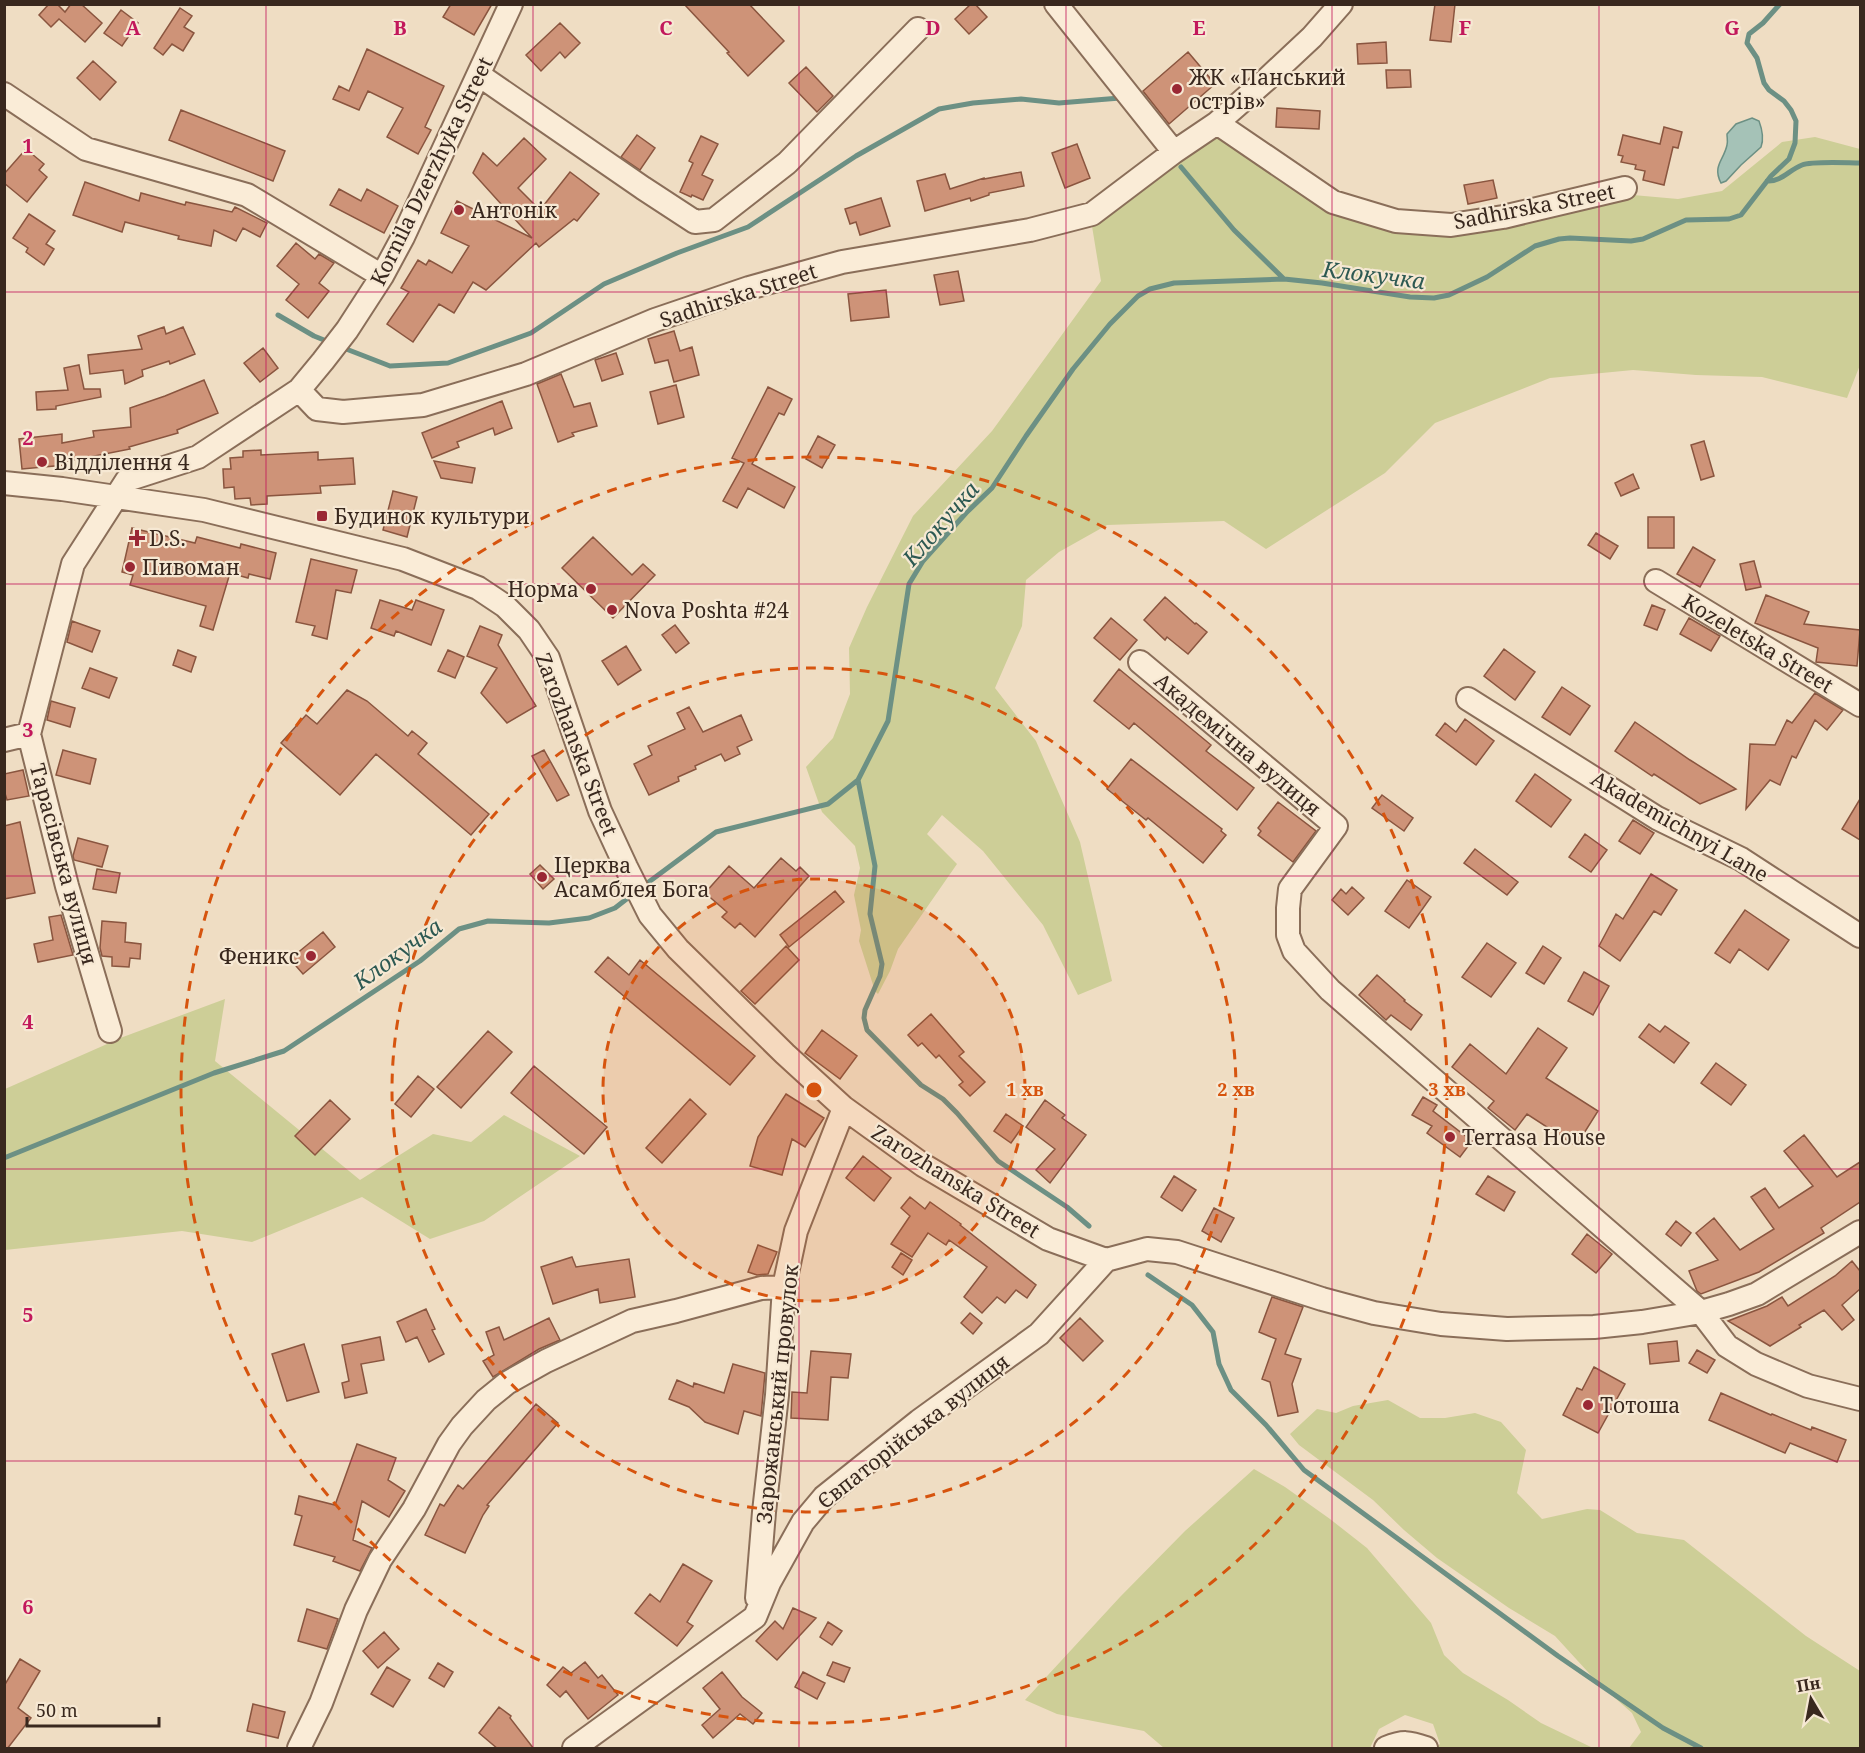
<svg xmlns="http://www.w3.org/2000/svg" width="1865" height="1753" font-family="'Noto Serif',serif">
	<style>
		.green { fill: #cdce97 }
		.water { fill: #a5c2b7; stroke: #6c9084; stroke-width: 1.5 }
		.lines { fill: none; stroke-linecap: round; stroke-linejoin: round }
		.stream { stroke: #6c9084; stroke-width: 5 }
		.building { fill: #ce9378; stroke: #8a553f; stroke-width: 1.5 }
		.minor-casing { stroke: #8a6e59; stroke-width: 26 }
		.minor { stroke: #faecd7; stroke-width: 22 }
		.grid { fill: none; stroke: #c2185b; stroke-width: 1.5; stroke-opacity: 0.55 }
		.ring { fill: none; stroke: #d6540e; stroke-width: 3; stroke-dasharray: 10 8 }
		.poi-dot { fill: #9a2834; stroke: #f6e8d3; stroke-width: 2 }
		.labels { text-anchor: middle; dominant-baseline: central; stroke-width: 4.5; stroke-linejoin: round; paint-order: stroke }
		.poi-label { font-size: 21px; fill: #39281e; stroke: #f6e8d3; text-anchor: start }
		.street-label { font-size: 21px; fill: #39281e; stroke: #f6e8d3 }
		.water-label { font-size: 22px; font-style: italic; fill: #2d5952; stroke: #f6e8d3 }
		.grid-label { font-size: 20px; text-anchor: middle; font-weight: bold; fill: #c2185b; stroke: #f6e8d3; stroke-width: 4.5; stroke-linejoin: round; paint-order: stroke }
		.centre { fill: #d6540e; stroke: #f6e8d3; stroke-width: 3 }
		.ring-label { font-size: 18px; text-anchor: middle; font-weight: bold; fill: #d6540e; stroke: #f6e8d3; stroke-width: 4.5; stroke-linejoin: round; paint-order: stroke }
	</style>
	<rect width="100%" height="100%" fill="#efddc3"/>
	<path class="green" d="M1217,121L1334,200L1452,223L1629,184L1633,195L1678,199L1722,191L1782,142L1815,137L1860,149V365L1847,398L1762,377L1696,375L1633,370L1550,378L1435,423L1385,473L1266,549L1224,521L1107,525L1059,552L1026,580L1022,626L995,688L1036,741L1080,842L1112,981L1078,995L1043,925L983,851L942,815L927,834L957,864L898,949L890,971L878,994L875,991L859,941L861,930L854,895L860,868L855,846L822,812L806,767L833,738L850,694L849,648L867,607L913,516L992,431L1101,281L1090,214Z
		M225,999L215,1061L360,1180L433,1134L471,1142L504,1115L580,1156L484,1221L430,1239L362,1197L252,1242L182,1231L5,1250V1089L123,1037Z
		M1388,1400L1420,1418H1445L1475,1413L1501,1422L1526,1450L1517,1493L1542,1519L1587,1509L1600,1510L1637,1533L1684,1540L1806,1636L1860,1671V1748H1629L1641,1732L1632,1713L1598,1683L1555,1636L1509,1608L1437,1558L1404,1530L1373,1500L1299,1445L1290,1434L1317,1409L1336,1413L1353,1406Z
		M1254,1469L1285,1487L1330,1519L1367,1548L1431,1623L1444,1655L1463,1673L1508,1700L1541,1723L1593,1748H1435L1440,1744L1433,1724L1405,1715L1379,1729L1370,1748H1164L1144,1731L1057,1714L1025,1700L1120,1597L1185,1531Z"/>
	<path class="water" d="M1752,118L1759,121C1762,129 1764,139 1761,147L1741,165L1726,181L1721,183C1712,166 1724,160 1727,145C1728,141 1727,138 1727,134L1736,124Z"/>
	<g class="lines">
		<path class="stream" d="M1181,167L1234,230L1284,279
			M1767,181C1781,182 1789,170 1802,165C1812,161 1847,163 1860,163
			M278,315L314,336L329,342
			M341,347L390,366L448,363L531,333L604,284L677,253L748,227L856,156L939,109L973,103L1021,99L1059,103L1120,98L1122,100
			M858,780L875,866L870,914L882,964L880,976L865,1010L864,1018L867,1030L921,1085L943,1099L957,1113L998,1161L1067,1207L1089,1226
			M642,887L716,832L828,804L858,780L888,721L909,584L923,561L966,513L992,488L1026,436L1073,369L1110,324L1138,296L1150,289L1174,283L1284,279L1322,283L1410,297L1434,298L1449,295L1487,277L1535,246L1559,239L1570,238L1631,241L1643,239L1686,220L1729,219L1741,215L1771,176L1789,159L1795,143L1796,121L1791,110L1784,101L1769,90L1764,83L1757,58L1747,43L1749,34L1763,23L1780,4
			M4,1158L214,1073L284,1051L420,961L459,929L488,921L549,923L589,918L615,908L633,894
			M1148,1275L1192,1305L1213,1332L1219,1364L1231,1390L1266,1425L1304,1470L1558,1656L1663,1728L1701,1748"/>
	</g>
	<path class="building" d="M49,4H57L65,12L71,4H81L102,23L85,42L59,19L51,27L39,15Z
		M451,4H492L474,35L443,17Z
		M684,4H749L784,41L748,76L727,53L729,52Z
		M971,4H975L987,17L969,34L955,19Z
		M1435,4H1455L1451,42L1430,40Z
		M180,8L192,16L184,27L194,33L183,51L172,44L163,55L154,48Z
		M121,10L138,23L122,46L104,33Z
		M560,23L580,43L565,58L560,52L541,71L526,55Z
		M1386,42L1387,63L1358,64L1357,44Z
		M367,49L444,86L425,127L431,130L418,154L387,137L403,108L368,91L359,110L333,99L339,86L349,91Z
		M1188,52L1215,84L1169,124L1143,91Z
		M93,61L116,82L100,100L77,78Z
		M806,67L833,96L817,112L789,83Z
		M1386,70H1410L1411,87L1387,88Z
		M1277,108L1320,111L1319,129L1276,127Z
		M181,110L285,151L273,181L169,140Z
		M1664,127L1682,132L1678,148L1673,147L1664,185L1643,180L1645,171L1635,169L1636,165L1621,162L1623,156L1618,155L1623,135L1660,144Z
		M637,135L655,148L640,170L621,157Z
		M701,136L718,144L702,175L713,180L703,200L692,195L691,197L680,192L693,163L689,161Z
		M524,138L546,159L518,188L540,210L570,172L599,194L577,221L574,219L539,247L536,243L486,290L473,282L454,313L439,304L413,342L387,324L409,292L401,288L418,260L426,265L429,260L452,273L469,246L441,233L457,201L532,238L473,173L483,153L497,166Z
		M1077,144L1090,178L1065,188L1052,153Z
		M26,149L44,164L39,170L47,177L27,202L4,183V174Z
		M1021,172L1024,186L989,193V195L971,201L970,198L925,211L917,181L945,174L950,189L984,178V179Z
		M1493,180L1497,198L1468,204L1464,185Z
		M85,182L139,201L141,193L185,205L186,202L232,212L235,207L267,223L260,237L243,228L236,241L214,230L211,246L178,239L179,236L125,222L122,232L73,215Z
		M339,189L361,201L367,189L398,206L384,233L330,205Z
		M881,198L890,226L860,235L856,222L850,224L845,209Z
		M29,214L55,231L46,244L54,249L44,265L26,252L28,248L13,238Z
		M296,243L315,259L319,254L334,263L319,283L329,291L308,318L286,300L299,284L277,266Z
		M958,271L964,301L940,305L934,275Z
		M886,290L889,317L851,321L848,294Z
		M164,327L166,334L183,327L195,354L170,364L169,361L142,370L143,376L125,384L123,370L90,374L88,355L142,349L138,336Z
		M674,331L680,351L692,347L699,375L674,382L668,360L655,363L648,339Z
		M263,348L278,368L260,382L244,363Z
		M616,353L623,374L602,381L595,360Z
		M79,365L84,389H100L101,397L56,406V409L37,410L36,392L68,390L64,368Z
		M561,374L574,407L590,403L597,426L572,433L574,436L558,442L537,384Z
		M204,380L218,413L177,430L178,433L129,447L130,449L64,462L65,465L22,469L19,439L62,434V443L94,437L93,431L131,427L130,408L165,396Z
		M676,385L684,417L658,424L650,392Z
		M768,387L792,399L784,415L779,413L752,464L795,487L784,508L748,488L737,508L723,501L744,463L732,458Z
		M502,401L512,428L495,435L493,428L457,442L459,447L432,458L422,433Z
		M818,436L835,445L822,468L806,459Z
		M1704,441L1714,476L1701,480L1691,445Z
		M261,450V455L318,452V460L353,458L355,484L320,486L321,493L267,496V504L251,505L250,498L235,499L234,487L224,488L223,469H231L230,458L243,457V451Z
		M434,461L475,468L472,483L441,478Z
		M1633,474L1639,488L1621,496L1615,483Z
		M393,491L417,497L407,537L383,530Z
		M1648,517H1674V548H1648Z
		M132,528L195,543L197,537L240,548L241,544L276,553L270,579L249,574L248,578L230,573L213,630L200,626L206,606L130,585L133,575L122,572Z
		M1596,533L1618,546L1610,559L1588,545Z
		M593,537L632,575L643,564L655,575L613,618L562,568Z
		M1693,547L1715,560L1700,587L1677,574Z
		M311,559L357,570L351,593L336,590L327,639L312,635L315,626L296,622Z
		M1754,561L1761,587L1746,590L1740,564Z
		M1766,595L1809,612L1804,624L1860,630L1857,666L1816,662L1818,648L1755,623Z
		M1165,597L1195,624L1196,623L1207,632L1188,654L1167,637L1165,640L1144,620Z
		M380,600L412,610L416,600L444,610L431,645L396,631L394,636L371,628Z
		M1652,605L1665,610L1657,630L1644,625Z
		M1111,618L1137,640L1120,660L1094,638Z
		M1689,618L1720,636L1711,651L1680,634Z
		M72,621L100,631L92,652L67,642Z
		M675,625L689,643L676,653L662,635Z
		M480,626L502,635L498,645L536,706L507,723L481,693L497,668L467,656Z
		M626,646L641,670L618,685L602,661Z
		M1504,649L1535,672L1515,700L1484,676Z
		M178,650L196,657L191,672L173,665Z
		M448,650L464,657L455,678L438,671Z
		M90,668L117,678L109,698L82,688Z
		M1119,669L1211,745L1206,751L1254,788L1237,810L1134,723L1129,729L1094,701Z
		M1562,687L1590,706L1570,735L1542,717Z
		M347,690L367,701L408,736L412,731L427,743L418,754L489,814L471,835L376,754L340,795L281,743L306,715L317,724Z
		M1815,693L1843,710L1827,730L1815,720L1796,758L1792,756L1780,785L1770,780L1746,809L1750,744L1775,745L1787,720L1792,723Z
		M51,701L75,708L70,727L47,720Z
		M689,707L703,732L741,715L752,740L737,747L740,754L725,761L721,754L695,766L696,769L678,777L679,781L649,795L634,764L652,755L648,746L685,729L677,713Z
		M1465,719L1494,741L1476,765L1436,735L1445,723L1456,732Z
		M1635,722L1690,760L1736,789L1700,804L1654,774L1652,776L1615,751Z
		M63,750L96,759L90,784L56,775Z
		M544,750L569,795L557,801L532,756Z
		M1131,759L1222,829L1221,831L1226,835L1203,863L1148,818L1146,820L1107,789Z
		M23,770L29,796L7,800L4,790V774Z
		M1535,774L1571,800L1551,827L1516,801Z
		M1382,795L1413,818L1404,831L1372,808Z
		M1860,799V840L1842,829Z
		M1278,802L1316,831L1293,862L1258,835L1261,831L1258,828Z
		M1633,820L1654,833L1640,854L1619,841Z
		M20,822L35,893L4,899V826Z
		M1585,834L1607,850L1591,872L1569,857Z
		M78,838L108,846L102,867L74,860L73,856Z
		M1475,849L1518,882L1507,895L1464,863Z
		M781,858L796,871L800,867L809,876L755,937L740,923L735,928L722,917L727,912L705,893L729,866L754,888Z
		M540,865L554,879L543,889L530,874Z
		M97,869L120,873L116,893L93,889Z
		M1651,874L1677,890L1661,915L1654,911L1620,961L1599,946L1616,914L1623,919Z
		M1407,880L1431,897L1409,928L1385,911Z
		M1352,887L1364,898L1348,915L1332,900L1341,889L1346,894Z
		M835,891L844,902L789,947L780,935Z
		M1745,910L1789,940L1768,970L1739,949L1730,963L1715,953Z
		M61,915L73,955L38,962L34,944L53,940L49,917Z
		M102,921L126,923L125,942L141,944L140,959L130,958L129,967L112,966V957L102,956L100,948Z
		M323,932L335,947L303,974L290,959Z
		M1487,943L1516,963L1491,997L1462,977Z
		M786,946L799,960L755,1004L741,991Z
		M1543,946L1561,958L1544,984L1526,973Z
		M608,957L629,975L640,960L755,1056L730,1085L595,972Z
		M1584,972L1609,986L1593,1015L1568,1001Z
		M1377,975L1405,1000L1404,1001L1422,1015L1411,1030L1391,1015L1386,1020L1359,995Z
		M931,1014L964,1052L959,1056L985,1082L970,1096L959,1085L963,1082L939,1055L936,1058L922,1043L918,1046L908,1035Z
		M1649,1024L1660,1032L1665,1026L1689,1043L1674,1063L1639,1037Z
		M1538,1028L1567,1048L1546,1078L1598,1111L1576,1146L1527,1114L1515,1130L1488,1108L1494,1101L1452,1067L1470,1044L1506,1074Z
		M822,1030L857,1056L840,1079L805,1053Z
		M488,1031L512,1052L461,1108L437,1087Z
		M1716,1063L1746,1085L1731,1105L1701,1083Z
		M534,1066L607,1127L584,1154L511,1093Z
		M418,1076L434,1089L411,1117L395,1104Z
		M786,1094L824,1118L805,1147L792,1139L782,1175L750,1166L758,1137Z
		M1423,1097L1437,1105L1433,1111L1472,1141L1460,1157L1427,1133L1432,1126L1412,1115Z
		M690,1099L706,1114L662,1163L646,1148Z
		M330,1100L350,1119L315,1155L295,1136Z
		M1045,1100L1065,1115L1062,1118L1086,1135L1050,1183L1036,1170L1055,1149L1026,1127Z
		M1006,1114L1023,1126L1011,1143L994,1131Z
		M1804,1135L1837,1177L1860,1162V1202L1821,1228L1824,1233L1759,1272L1701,1294L1697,1291L1689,1271L1718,1260L1696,1233L1714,1218L1740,1250L1774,1229L1751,1197L1765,1188L1779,1208L1813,1186L1784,1151Z
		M863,1156L891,1178L874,1201L846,1178Z
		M1174,1176L1196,1190L1182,1211L1161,1197Z
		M1488,1176L1515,1192L1504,1211L1476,1194Z
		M910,1197L925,1209L930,1202L961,1224L960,1225L1036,1285L1027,1298L1016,1290L1005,1303L997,1297L982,1313L964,1297L987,1267L949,1240L946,1245L928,1233L912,1257L891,1244L910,1216L901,1208Z
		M1214,1208L1234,1218L1221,1242L1202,1231Z
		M1676,1221L1691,1233L1681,1246L1666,1234Z
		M1587,1234L1612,1254L1596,1273L1572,1254Z
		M758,1245L777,1252L768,1274L757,1275L748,1272Z
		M901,1253L912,1260L903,1275L892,1267Z
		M572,1257L576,1267L629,1259L635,1297L600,1303L598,1289L553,1304L541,1267Z
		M1852,1261L1860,1271V1289L1842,1305L1854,1320L1842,1330L1824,1310L1799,1325L1801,1327L1770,1346L1728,1321L1767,1306L1782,1297L1788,1306L1835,1276Z
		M1272,1297L1303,1307L1285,1354L1301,1359L1292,1384L1298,1412L1278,1416L1270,1382L1262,1379L1276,1339L1259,1332Z
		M426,1309L435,1329L432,1330L444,1354L429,1362L417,1337L406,1342L397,1322Z
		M970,1313L982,1323L973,1334L961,1323Z
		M549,1318L560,1340L539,1349L493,1377L483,1361L494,1355L486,1332L499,1327L504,1340Z
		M1080,1318L1103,1341L1083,1361L1060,1338Z
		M380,1337L384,1360L361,1364L367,1393L345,1398L342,1383L349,1381L342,1345Z
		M1677,1341L1679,1361L1650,1364L1648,1344Z
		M304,1344L319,1392L287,1401L272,1354Z
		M1697,1350L1715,1360L1707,1373L1689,1363Z
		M811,1351L851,1354L848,1378L831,1377L828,1420L791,1418L792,1392L807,1393Z
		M733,1364L765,1373L761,1416L744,1411L738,1434L705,1422L689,1407L669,1399L677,1380L693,1387L694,1383L724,1393Z
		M1594,1367L1625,1384L1598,1433L1563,1415L1577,1388L1582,1390Z
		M1721,1393L1771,1415L1772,1414L1811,1430L1812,1427L1846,1440L1837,1462L1790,1443L1785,1453L1709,1420Z
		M536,1404L558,1423L487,1505L489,1506L483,1515L465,1553L425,1535L440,1504L444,1506L458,1485L463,1489Z
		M357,1444L396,1458L388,1480L405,1491L389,1517L362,1501L353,1540L372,1548L360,1571L333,1561L335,1557L294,1545L302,1516L295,1514L299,1496L335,1505Z
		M683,1564L712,1581L687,1622L693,1626L677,1646L635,1613L650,1594L660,1602Z
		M793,1608L816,1618L777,1660L756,1641L775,1621L783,1629Z
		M307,1609L338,1619L327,1649L298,1641Z
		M828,1622L842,1631L832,1645L820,1637Z
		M384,1632L399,1649L378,1668L363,1651Z
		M20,1659L40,1671L18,1708L31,1718L7,1749H4V1686Z
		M585,1662L598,1678L602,1675L618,1695L588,1719L566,1691L560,1697L547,1685L563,1667L571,1673Z
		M833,1662L850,1668L844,1682L827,1675Z
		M438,1663L453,1672L444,1687L429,1678Z
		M387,1667L410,1680L393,1707L371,1694Z
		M722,1672L742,1697L762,1713L753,1724L740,1714L713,1738L702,1725L720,1709L703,1688Z
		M803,1672L825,1683L817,1699L795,1687Z
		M253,1704L285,1712L278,1738L247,1731Z
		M499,1707L511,1716L510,1718L534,1749H498L479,1733Z"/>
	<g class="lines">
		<defs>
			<path id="minor" d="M1056,4L1174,152
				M479,75L643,188L695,222L714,220L787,163L918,29
				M4,94L86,149L247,195L382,276
				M1217,123L1333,202L1396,221L1451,225L1503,217L1625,188
				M299,390L317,409L343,412L423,405L526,374L655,320L749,288L842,262L1030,230L1092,214L1174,152L1217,123L1266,80L1312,37L1341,4
				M4,483L62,489L204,510L403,559L478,588L505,606L529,630L548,658L600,811L626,867L650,915L678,949L785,1054L844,1108L923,1165L1048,1239L1106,1260
				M1656,581L1860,705
				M1140,662L1336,826L1290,889L1288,908V935L1294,951L1330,990L1701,1312L1727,1346L1756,1364L1808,1386L1860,1399
				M1468,699L1657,818L1741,859L1860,936
				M4,740L29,734
				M110,1031L67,886L29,734L73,564L127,480L198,457L299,390L323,361L347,330L382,276L403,237L511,4
				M1106,1260L1147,1249L1177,1252L1322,1299L1374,1313L1441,1324L1507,1329L1594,1327L1642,1322L1701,1312L1729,1304L1757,1294L1860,1232
				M757,1598L764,1512L777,1395L784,1287L796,1231L844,1108
				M299,1748L321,1703L356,1610L380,1560L414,1509L449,1444L462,1426L486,1400L507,1383L546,1361L632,1321L676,1311L761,1288L784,1287
				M574,1748L755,1617L769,1583L803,1522L824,1497L919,1421L1039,1334L1106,1260
				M1386,1748C1403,1741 1409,1742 1426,1748"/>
		</defs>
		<use href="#minor" class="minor-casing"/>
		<use href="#minor" class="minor"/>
	</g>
	<path class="grid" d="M266,4V1748M533,4V1748M799,4V1748M1066,4V1748M1332,4V1748M1599,4V1748M4,292H1860M4,584H1860M4,876H1860M4,1169H1860M4,1461H1860"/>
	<circle cx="814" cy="1090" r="211" fill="#d6540e" fill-opacity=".12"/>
	<g class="ring">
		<circle cx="814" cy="1090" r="211"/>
		<circle cx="814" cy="1090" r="422"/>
		<circle cx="814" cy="1090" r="633"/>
	</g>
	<g class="poi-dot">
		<circle cx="1177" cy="89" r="6"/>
		<circle cx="459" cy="210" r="6"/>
		<circle cx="42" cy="462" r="6"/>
		<rect x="316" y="510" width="12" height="12" rx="3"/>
		<path d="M134 529h6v6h6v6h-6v6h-6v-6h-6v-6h6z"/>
		<circle cx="130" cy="567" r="6"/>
		<circle cx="591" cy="589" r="6"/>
		<circle cx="612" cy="610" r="6"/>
		<circle cx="542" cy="877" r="6"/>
		<circle cx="311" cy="956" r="6"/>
		<circle cx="1450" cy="1137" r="6"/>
		<circle cx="1588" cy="1405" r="6"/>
	</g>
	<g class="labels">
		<g class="poi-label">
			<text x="1189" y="77">ЖК «Панський<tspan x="1189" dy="24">острів»</tspan></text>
			<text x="471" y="210">Антонік</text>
			<text x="54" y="462">Відділення 4</text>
			<text x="334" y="516">Будинок культури</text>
			<text x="149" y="538">D.S.</text>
			<text x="142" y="567">Пивоман</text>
			<text x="579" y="589" text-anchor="end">Норма</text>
			<text x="624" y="610">Nova Poshta #24</text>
			<text x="554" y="865">Церква<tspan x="554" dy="24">Асамблея Бога</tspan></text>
			<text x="299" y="956" text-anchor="end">Феникс</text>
			<text x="1462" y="1137">Terrasa House</text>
			<text x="1600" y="1405">Тотоша</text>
		</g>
		<g class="street-label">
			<text transform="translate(431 171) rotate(-64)">Kornila Dzerzhyka Street</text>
			<text transform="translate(1534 206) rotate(-11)">Sadhirska Street</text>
			<text transform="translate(738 295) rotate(-18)">Sadhirska Street</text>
			<text transform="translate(1758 643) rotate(31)">Kozeletska Street</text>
			<text transform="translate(577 744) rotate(69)">Zarozhanska Street</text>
			<text transform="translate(1238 744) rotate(40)">Академічна вулиця</text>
			<text transform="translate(1680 826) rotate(30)">Akademichnyi Lane</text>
			<text transform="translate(64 864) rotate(75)">Тарасівська вулиця</text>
			<text transform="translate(956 1181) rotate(32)">Zarozhanska Street</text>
			<text transform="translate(777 1394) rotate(-84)">Зарожанський провулок</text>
			<text transform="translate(913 1431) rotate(-38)">Євпаторійська вулиця</text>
		</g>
		<g class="water-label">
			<text transform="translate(1374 274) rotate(7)">Клокучка</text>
			<text transform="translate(940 523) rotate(-49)">Клокучка</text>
			<text transform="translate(397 953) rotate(-36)">Клокучка</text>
		</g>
	</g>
	<g class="grid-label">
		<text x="133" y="35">A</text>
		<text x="400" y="35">B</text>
		<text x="666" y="35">C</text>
		<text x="933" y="35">D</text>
		<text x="1199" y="35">E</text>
		<text x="1465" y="35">F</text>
		<text x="1732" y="35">G</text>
		<text x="28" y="153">1</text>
		<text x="28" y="445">2</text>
		<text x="28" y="737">3</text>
		<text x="28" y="1029">4</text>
		<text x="28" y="1322">5</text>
		<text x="28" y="1614">6</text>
	</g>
	<circle cx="814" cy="1090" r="9" class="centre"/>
	<g class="ring-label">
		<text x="1025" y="1096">1 хв</text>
		<text x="1236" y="1096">2 хв</text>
		<text x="1447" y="1096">3 хв</text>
	</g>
	<rect width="1865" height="1753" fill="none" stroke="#39281e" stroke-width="12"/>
	<g transform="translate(1811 1699) rotate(350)" stroke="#f6e8d3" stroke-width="4.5" paint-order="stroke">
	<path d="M0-4.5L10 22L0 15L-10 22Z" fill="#39281e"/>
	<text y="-9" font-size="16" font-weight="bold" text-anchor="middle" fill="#39281e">Пн</text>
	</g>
	<path d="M27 1717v9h132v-9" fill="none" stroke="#39281e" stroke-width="3"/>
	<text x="36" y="1717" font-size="18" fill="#39281e" stroke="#f6e8d3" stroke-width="4.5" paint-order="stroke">50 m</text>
</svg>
